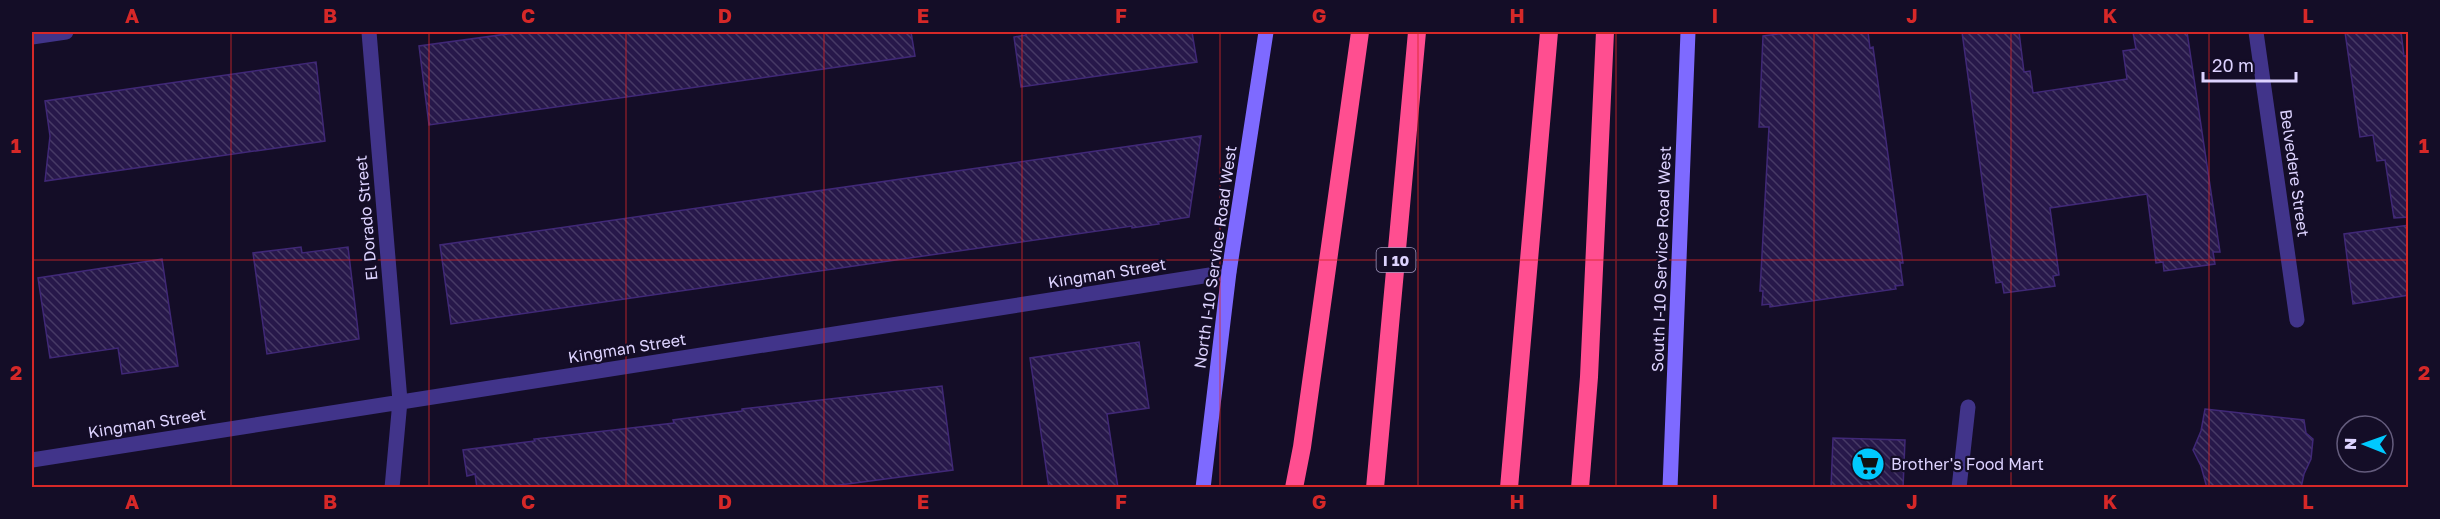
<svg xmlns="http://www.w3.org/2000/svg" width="2440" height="519" font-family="'Golos Text',sans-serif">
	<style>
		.building { fill: url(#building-back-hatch); stroke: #402877; stroke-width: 1.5 }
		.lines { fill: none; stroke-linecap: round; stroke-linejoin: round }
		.street { stroke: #41348a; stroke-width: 15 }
		.secondary { stroke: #7e6aff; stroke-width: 15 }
		.highway { stroke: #ff4e90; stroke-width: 18 }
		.grid { fill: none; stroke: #d62828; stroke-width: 1.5; stroke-opacity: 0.55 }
		.labels { text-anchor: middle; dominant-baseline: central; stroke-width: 4.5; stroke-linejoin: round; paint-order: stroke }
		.shield { fill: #140d27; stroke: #a198be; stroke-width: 1.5 }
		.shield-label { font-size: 15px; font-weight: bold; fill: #ddd3ff }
		.street-label { font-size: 16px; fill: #ddd3ff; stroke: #140d27 }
		.poi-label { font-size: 16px; fill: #ddd3ff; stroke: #140d27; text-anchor: start }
		.neatline { fill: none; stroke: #d62828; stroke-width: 2 }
		.grid-label { font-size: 20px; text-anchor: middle; font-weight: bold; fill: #d62828 }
	</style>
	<defs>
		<pattern id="building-back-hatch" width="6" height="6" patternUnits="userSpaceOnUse" patternTransform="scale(1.5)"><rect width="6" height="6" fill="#27184a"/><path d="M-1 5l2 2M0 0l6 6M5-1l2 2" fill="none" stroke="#463965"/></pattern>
	</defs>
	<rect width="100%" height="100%" fill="#140d27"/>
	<path class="building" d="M522,32H911L915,56L429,125L419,46Z
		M1026,32H1192L1197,62L1021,87L1014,37L1026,35Z
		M1794,32H1868L1870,48L1873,47L1903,263H1900L1903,285L1895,286L1896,289L1770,307V304L1762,305L1763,291H1760L1769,127H1759L1763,36Z
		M1962,32H2019L2024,72L2030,71L2033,93L2127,79L2123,51L2136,49L2133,32H2187L2220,252H2213L2215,264L2164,271L2163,262L2156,263L2147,194L2050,208L2059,275L2053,276L2055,286L2004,293L2002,282L1996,283Z
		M2345,32H2401L2404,56L2409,55V217L2394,218L2385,160L2377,161L2373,135L2360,137Z
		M316,62L325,141L45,181L50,136L45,101Z
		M1201,136L1189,217L1158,222L1159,224L1132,228V226L451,324L440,245Z
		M2409,225V295L2353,304L2344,234Z
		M301,247L302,253L348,247L359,339L267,354L253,253Z
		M162,259L178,366L122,374L118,348L50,358L38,278Z
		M1139,342L1149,408L1107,414L1118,488H1049L1030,358Z
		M942,386L953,470L817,488H477L475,474L467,476L463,450L535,441L534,439L674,423L673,420L742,411V409Z
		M2205,409L2304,420L2306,433L2313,439L2311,459L2304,474L2301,488H2207L2201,466L2193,450L2201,431Z
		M1833,438L1905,440L1903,488H1831Z"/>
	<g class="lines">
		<path class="street" d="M369,32L400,401L392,488
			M2256,32L2297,320
			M32,37L66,32
			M32,460L1229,272
			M1959,488L1968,407"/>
		<path class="secondary" d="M1203,488L1229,272L1266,32
			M1670,488L1688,32"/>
		<path class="highway" d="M1294,488L1302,447L1360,32
			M1375,488L1417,32
			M1509,488L1549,32
			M1580,488L1589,377L1605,32"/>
	</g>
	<path class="grid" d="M231,32V488M429,32V488M626,32V488M824,32V488M1022,32V488M1220,32V488M1418,32V488M1616,32V488M1814,32V488M2011,32V488M2209,32V488M32,260H2408"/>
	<defs>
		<symbol id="supermarket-disc" viewBox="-11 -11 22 22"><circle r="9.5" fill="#00c9fe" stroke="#140d27"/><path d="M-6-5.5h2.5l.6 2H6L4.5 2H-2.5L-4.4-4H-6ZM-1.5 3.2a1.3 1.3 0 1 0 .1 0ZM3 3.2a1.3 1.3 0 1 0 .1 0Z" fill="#111"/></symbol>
	</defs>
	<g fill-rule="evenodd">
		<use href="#supermarket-disc" x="1849" y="445" width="38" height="38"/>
	</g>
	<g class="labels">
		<rect class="shield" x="1376.5" y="248" width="39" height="24" rx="4.5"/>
		<g class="shield-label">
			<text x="1396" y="260">I 10</text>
		</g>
		<g class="street-label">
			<text transform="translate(2295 173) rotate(82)">Belvedere Street</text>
			<text transform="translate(366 218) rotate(-95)">El Dorado Street</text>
			<text transform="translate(1215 257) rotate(-82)">North I-10 Service Road West</text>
			<text transform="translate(1661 259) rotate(-88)">South I-10 Service Road West</text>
			<text transform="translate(1107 273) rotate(-9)">Kingman Street</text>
			<text transform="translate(627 348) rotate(-9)">Kingman Street</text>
			<text transform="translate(147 423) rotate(-9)">Kingman Street</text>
		</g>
		<g class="poi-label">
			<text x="1891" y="464">Brother's Food Mart</text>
		</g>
	</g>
	<rect width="2440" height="519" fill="none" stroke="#140d27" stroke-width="66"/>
	<g transform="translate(2365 444) rotate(271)"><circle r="28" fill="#140d27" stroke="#645c7d" stroke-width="1.5"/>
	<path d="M0-4.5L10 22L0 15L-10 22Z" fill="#00c9fe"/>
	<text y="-9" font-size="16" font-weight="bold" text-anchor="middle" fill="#ddd3ff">N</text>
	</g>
	<path d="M2203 72v9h93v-9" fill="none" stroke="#ddd3ff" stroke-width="3"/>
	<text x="2212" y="72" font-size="18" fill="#ddd3ff" stroke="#140d27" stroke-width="4.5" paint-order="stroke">20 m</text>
	<rect x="33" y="33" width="2374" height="453" class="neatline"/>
	<g class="grid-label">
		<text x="132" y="23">A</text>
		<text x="330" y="23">B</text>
		<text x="528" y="23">C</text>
		<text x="725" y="23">D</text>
		<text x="923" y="23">E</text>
		<text x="1121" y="23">F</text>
		<text x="1319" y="23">G</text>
		<text x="1517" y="23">H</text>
		<text x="1715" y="23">I</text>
		<text x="1912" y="23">J</text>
		<text x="2110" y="23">K</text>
		<text x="2308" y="23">L</text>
		<text x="16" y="153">1</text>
		<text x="2424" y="153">1</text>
		<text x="16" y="380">2</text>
		<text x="2424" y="380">2</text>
		<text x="132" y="509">A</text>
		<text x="330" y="509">B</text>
		<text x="528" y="509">C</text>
		<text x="725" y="509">D</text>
		<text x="923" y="509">E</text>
		<text x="1121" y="509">F</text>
		<text x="1319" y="509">G</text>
		<text x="1517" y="509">H</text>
		<text x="1715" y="509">I</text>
		<text x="1912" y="509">J</text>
		<text x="2110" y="509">K</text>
		<text x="2308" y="509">L</text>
	</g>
</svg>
